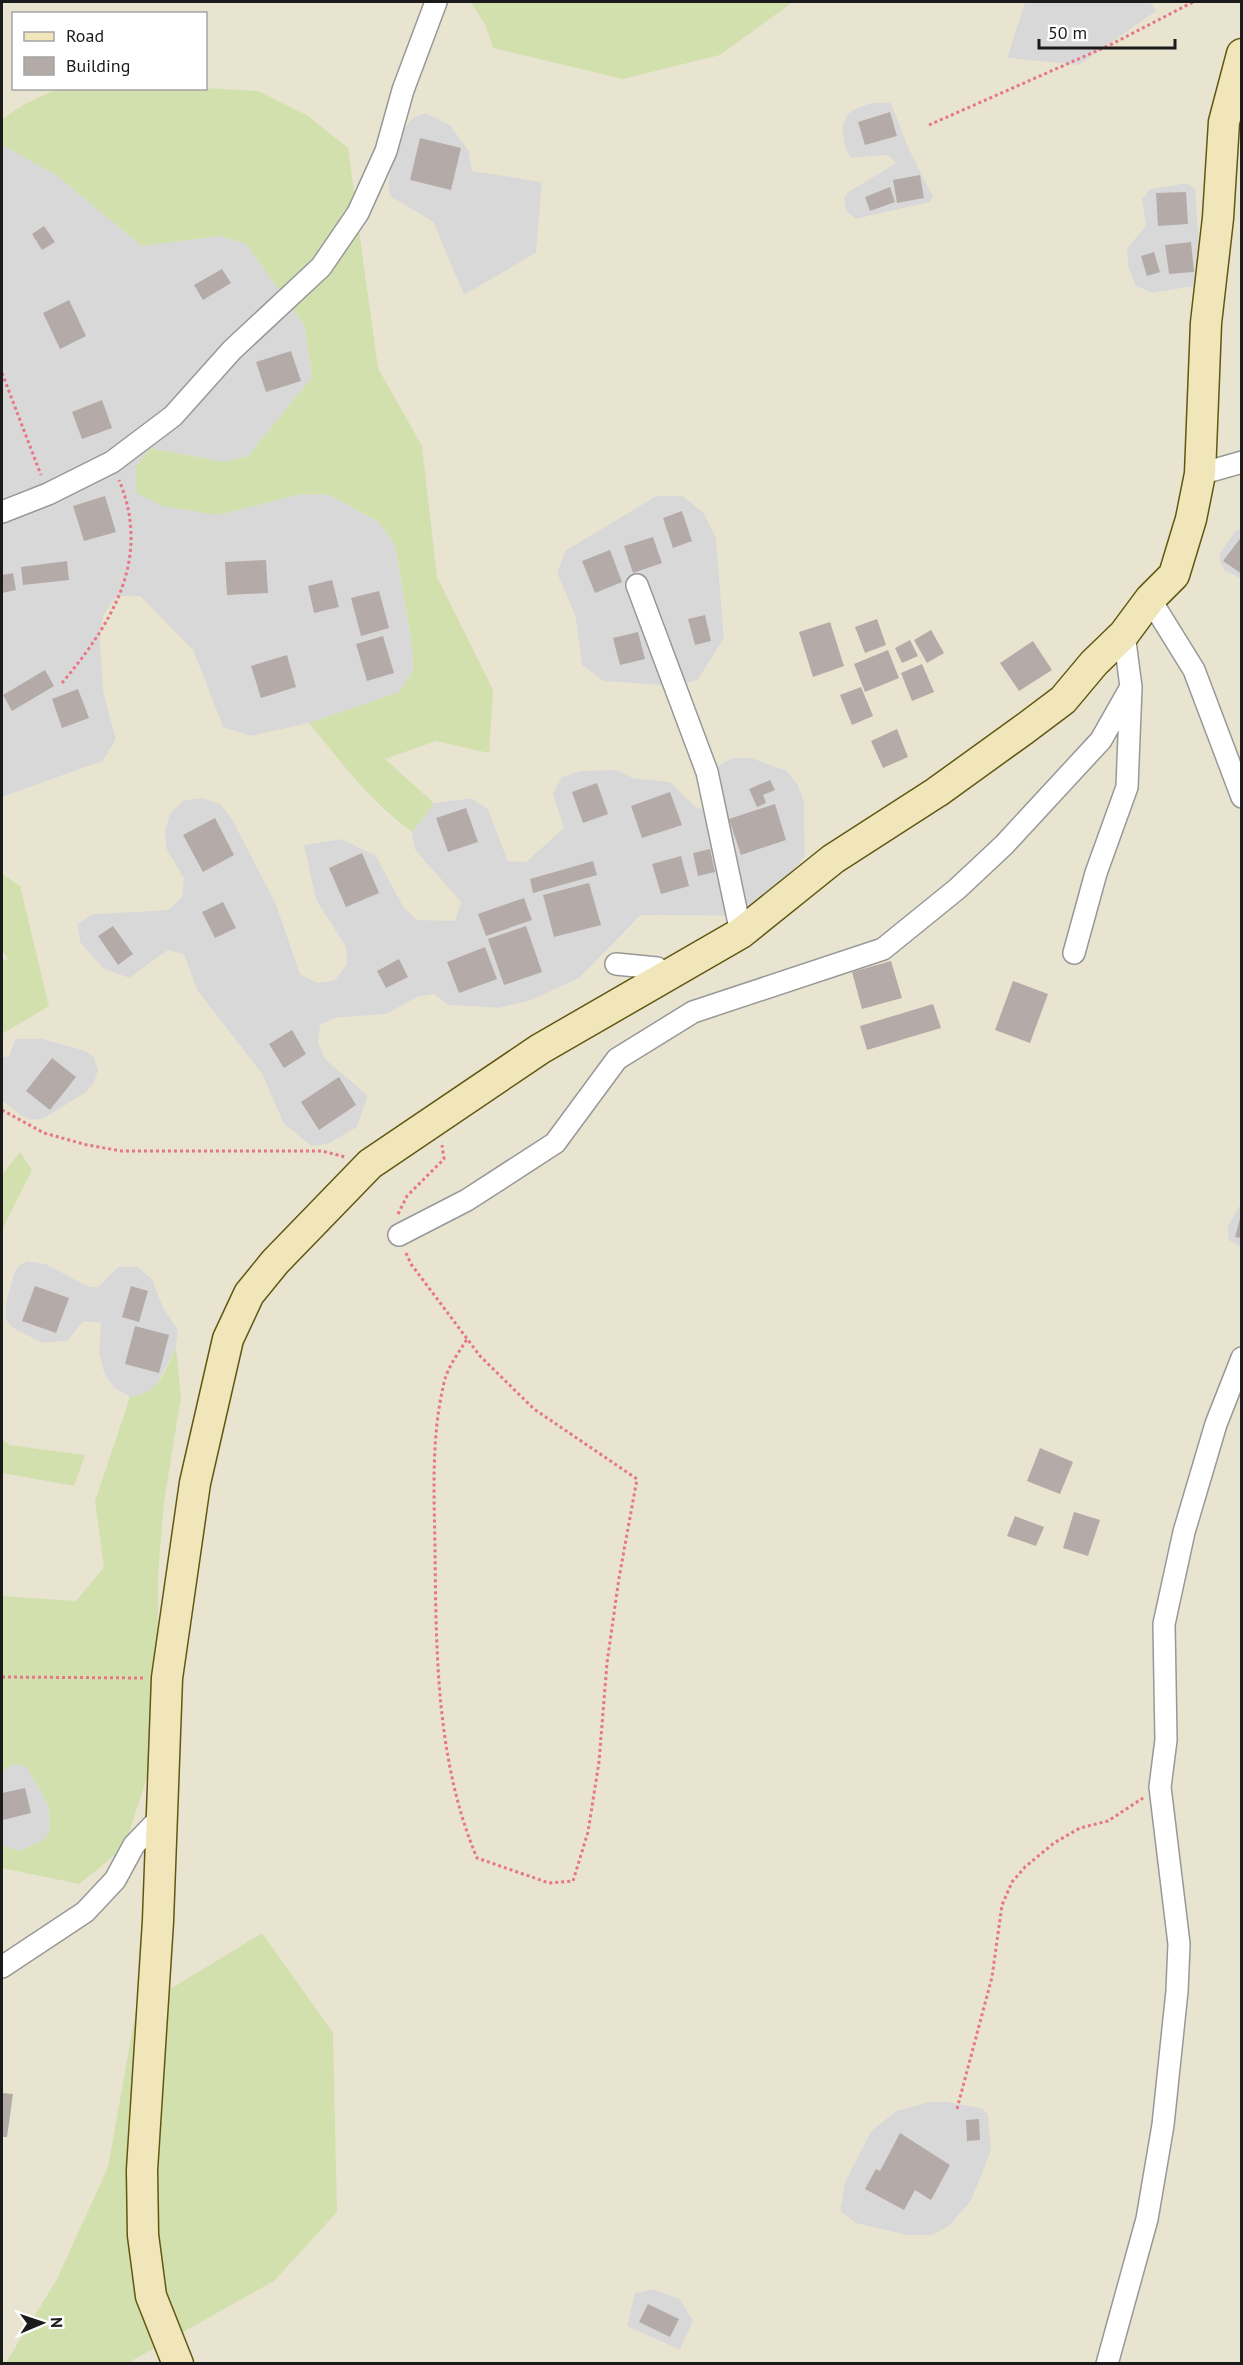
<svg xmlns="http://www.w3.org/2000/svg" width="1243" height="2365" font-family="'PT Sans',sans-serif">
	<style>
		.residential { fill: #d9d8d8 }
		.farmland { fill: #e8e4cf; fill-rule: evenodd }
		.grass { fill: #d2e0ad }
		.building { fill: #b4aba8 }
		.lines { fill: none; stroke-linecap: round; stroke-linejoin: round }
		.street-casing { stroke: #989898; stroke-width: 24 }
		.secondary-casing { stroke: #625711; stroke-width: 33 }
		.path { stroke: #e77686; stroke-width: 3; stroke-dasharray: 3 3; stroke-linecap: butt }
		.street { stroke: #fff; stroke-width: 21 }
		.secondary { stroke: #f0e6ba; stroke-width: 30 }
	</style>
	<rect width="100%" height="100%" fill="#ebe6e1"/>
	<path class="residential" d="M1025,2H1150L1157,11L1079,65L1007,58Z
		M871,103H891L909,149L934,196L930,202L856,219L846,211L844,198L848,192L896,163L887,155L851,158L845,147L842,127L847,115L852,110Z
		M426,113L450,125L469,151L472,170L542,182L536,253L464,295L433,222L390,196L388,183L400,133L414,117Z
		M2,145L56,175L142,246L220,236L246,244L305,326L312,377L248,456L224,462L150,448L218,515L301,494L329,495L379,522L395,545L412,647L413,671L399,692L297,727L250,736L223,727L193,650L103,691L116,739L103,761L2,797Z
		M1187,183L1195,188L1202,285L1151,293L1135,285L1128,266L1127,248L1146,226L1141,199L1150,189Z
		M656,496H683L704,513L716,538L724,638L698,680L674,686L603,681L582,665L575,615L557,573L565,551Z
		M1241,529V579L1224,570L1220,562V553L1236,530Z
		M732,758H752L787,771L798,785L804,802L805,856L772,897L742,916L641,915L579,978L532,1000L499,1008L447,1005L434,994L417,997L387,1014L335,1018L325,1059L368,1095L357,1127L328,1144L311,1146L284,1124L262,1074L197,990L184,955L168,950L129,978L103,969L80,942L77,924L93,914L168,910L184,879L166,848L165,830L170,813L184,800L203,798L221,804L232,819L276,904L300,974L346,947L316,900L303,845L342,839L376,856L404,908L461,902L415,850L412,832L434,803L472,798L488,809L508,861L562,777L580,771L617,769L633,778L670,782L697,808L715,768Z
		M15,1039H43L83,1050L94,1057L98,1070L94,1083L86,1093L43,1119L31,1120L20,1115L2,1100V1057L9,1056Z
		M1241,1202V1248H1238L1229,1240L1227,1227Z
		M28,1261L46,1264L89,1287H98L118,1267H138L152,1279L163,1307L178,1330L176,1348L154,1389L147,1394L130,1397L114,1388L104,1373L99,1352L84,1321L67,1341L42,1343L11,1327L6,1320V1302L14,1273L19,1265Z
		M13,1764L26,1766L49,1806L50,1831L42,1841L19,1851L2,1845V1772Z
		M929,2102H947L981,2108L988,2114L991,2151L971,2201L950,2225L933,2235H907L855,2223L840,2211L845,2182L871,2131L896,2111Z
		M653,2289L680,2299L693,2321L680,2350L627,2326L635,2293Z"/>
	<path class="farmland" d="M2,2H471L486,26L493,48L720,55L793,2H1025L1007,58L1079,65L1156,11L1150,2H1241L1242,529L1236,530L1220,553V562L1224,570L1242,579V1202L1227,1227L1229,1240L1242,1248L1241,2363H128L274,2281L136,2010L108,2167L57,2279L5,2363H2V1868L79,1884L158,1743V1576L164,1502L181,1397L176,1348L178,1330L163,1307L152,1279L138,1267H118L98,1287H89L46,1264L28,1261L19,1265L14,1273L6,1302V1320L11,1327L42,1343L67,1341L84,1321L101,1323L99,1352L104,1373L114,1388L130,1397L95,1501L104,1567L76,1601L2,1596V1473L73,1486L84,1455L9,1445L2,1439V1230L32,1170L2,1175V1100L20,1115L31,1120L43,1119L86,1092L94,1083L98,1070L94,1057L83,1050L43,1039H15L9,1056L2,1057V1034L49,1006L20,887L2,874V797L103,761L116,739L103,691L100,639L103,615L117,596H140L193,650L223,727L250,736L309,723L361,787L386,814L412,832L415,850L461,902L455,921L417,920L404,908L376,856L359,846L342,839L304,845L316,900L346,947L347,964L335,980L317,983L300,974L276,904L232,819L221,805L203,798L184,800L170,813L165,830L166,848L184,879L182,897L168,910L93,914L77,924L80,942L103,968L129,978L168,950L184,955L197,990L262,1074L284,1124L311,1146L328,1144L357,1127L368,1096L325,1059L318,1043L320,1025L335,1018L386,1014L417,997L434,994L448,1005L499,1008L532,1000L579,978L641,915L742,916L772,897L805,856L804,802L798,785L787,771L752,758H732L715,768V812L697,808L670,782L633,778L617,770L580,771L562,777L553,794L564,828L526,862L508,861L488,809L471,798L434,803L385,759L436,741L489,752L458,620L437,577L422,446L378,368L358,213L258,91L206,88V14H14V88L57,89L25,104L2,119ZM871,103H891L909,149L933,197L930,202L856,219L846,211L844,198L848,192L896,163L887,155L851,158L845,147L842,127L847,115L852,110ZM426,113L450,125L469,151L472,171L542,182L536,253L464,295L433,222L390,196L388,182L400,133L414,117ZM1187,183L1195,188L1202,285L1151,293L1135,285L1128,266L1127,248L1146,226L1142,199L1150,189ZM656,496H683L704,513L716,538L724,638L698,680L674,686L603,681L582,665L575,615L557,573L565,551ZM929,2102H947L981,2108L988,2114L991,2151L971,2201L950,2225L933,2235H907L855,2223L840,2211L845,2182L871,2131L896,2111ZM653,2289L680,2299L693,2321L680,2350L627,2326L635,2293Z"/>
	<path class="grass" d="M471,2H793L720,55L623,79L493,48L486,26Z
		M206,88L258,91L308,116L348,148L378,368L422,446L437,577L493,690L489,753L436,741L385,759L434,803L412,832C370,802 341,762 309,723L399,692L413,671L412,647L395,545L379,522L329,495L301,494L218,515L163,506L136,493V467L150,448L224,462L248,456L312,377L305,326L246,244L220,236L142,246L56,175L2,145V119L25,104L57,89Z
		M2,874L20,886L49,1006L2,1034V959L8,960L2,950Z
		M20,1152L32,1170L2,1230V1175Z
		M176,1348L181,1397L164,1502L158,1576V1743L124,1848L79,1884L2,1868V1845L19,1851L42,1841L50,1831L49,1806L26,1766L13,1764L2,1772V1596L76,1601L104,1567L95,1501L130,1397C160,1392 163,1373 176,1348Z
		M2,1439L9,1445L85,1455L74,1486L2,1473Z
		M262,1933L333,2033L337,2212L274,2281L128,2363L5,2364L57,2279L108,2167L136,2010Z"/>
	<path class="building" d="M890,112L897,136L865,145L858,122Z
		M420,138L461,148L451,190L410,180Z
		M920,175L924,198L897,203L893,180Z
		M890,187L895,202L870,211L865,197Z
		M1186,192L1188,224L1158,226L1156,193Z
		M44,226L55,242L42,250L32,234Z
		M1191,242L1194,272L1169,274L1165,245Z
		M1154,252L1160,272L1147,276L1141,256Z
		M222,269L231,283L203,300L194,285Z
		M69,300L86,336L60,349L43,313Z
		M291,351L301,381L266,392L256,362Z
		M102,400L112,428L82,439L72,412Z
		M105,496L116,532L84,541L73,506Z
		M682,511L692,541L673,548L663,518Z
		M1242,536V574L1223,561Z
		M653,537L662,563L633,573L624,546Z
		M610,550L622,582L595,593L582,561Z
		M266,560L268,593L227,595L225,562Z
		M67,561L69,580L23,585L21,567Z
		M13,573L16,590L2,593V575Z
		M332,580L339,607L314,613L308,586Z
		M379,591L389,628L361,636L351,598Z
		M705,615L711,641L695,645L688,619Z
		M877,619L886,645L865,653L855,627Z
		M830,622L844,666L813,677L799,632Z
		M931,630L944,653L927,663L914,640Z
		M638,632L645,659L620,665L613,638Z
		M383,636L394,673L367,681L356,644Z
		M910,640L918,656L902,663L895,648Z
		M1033,641L1052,670L1019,691L1000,663Z
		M888,650L899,678L865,692L854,664Z
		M287,655L296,687L261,698L251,666Z
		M922,664L934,692L912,701L901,673Z
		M45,670L54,686L12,711L3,695Z
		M861,687L873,716L852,725L840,695Z
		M78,689L89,718L62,728L52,699Z
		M897,729L908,757L883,768L871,741Z
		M770,780L775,790L763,795L766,803L757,807L749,789Z
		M597,783L608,814L583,823L572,792Z
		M670,792L682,825L642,838L631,806Z
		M775,804L786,840L741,855L729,819Z
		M466,808L478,842L448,852L436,818Z
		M215,818L234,855L203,872L183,835Z
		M710,849L715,872L698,876L693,853Z
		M362,853L379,893L346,907L329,868Z
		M681,856L689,886L661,894L652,864Z
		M593,861L597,875L533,893L530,879Z
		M589,883L601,925L554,937L543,895Z
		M524,898L532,920L486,936L478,914Z
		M223,902L236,928L215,938L202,912Z
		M113,926L133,954L118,965L98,936Z
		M526,926L542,972L504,985L488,939Z
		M485,947L497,979L459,993L447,962Z
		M399,959L408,977L386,988L377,971Z
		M891,961L902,998L862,1009L852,972Z
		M1013,981L1048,994L1030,1043L995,1030Z
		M933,1004L941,1028L867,1050L860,1026Z
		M292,1030L306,1054L284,1068L269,1044Z
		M52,1058L76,1077L50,1110L26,1091Z
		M339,1077L356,1105L319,1130L301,1102Z
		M1241,1215H1242V1238L1235,1237Z
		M35,1286L69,1298L56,1333L22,1321Z
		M131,1286L148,1291L139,1322L122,1317Z
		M135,1326L169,1335L159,1373L125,1364Z
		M1040,1448L1073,1462L1060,1494L1027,1481Z
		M1074,1512L1100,1520L1088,1556L1063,1548Z
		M1015,1516L1044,1527L1036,1546L1007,1536Z
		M25,1788L31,1813L3,1820L2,1793Z
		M2,2093L13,2094L7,2137H2Z
		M979,2119L980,2140L967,2141L966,2120Z
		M900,2133L950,2165L931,2200L915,2190L904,2210L865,2189L876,2169L880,2171Z
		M648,2304L679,2319L670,2337L639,2322Z"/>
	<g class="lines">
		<defs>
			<path id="street" d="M1200,474L1242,462
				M2,512L48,494L112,462L173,416L232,350L321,267L358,213L386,151L403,90L436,2
				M637,585L707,772L741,933
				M1150,599L1194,670L1242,797
				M1074,953L1096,873L1127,787L1131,687L1124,634
				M616,964L657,968L663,980
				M399,1235L467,1200L555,1143L617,1059L693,1012L883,949L957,889L1004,845L1101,740L1131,687
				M2,1967L85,1912L115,1880L134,1845L162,1816
				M1107,2364L1147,2219L1163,2125L1177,1991L1179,1944L1160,1787L1166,1740L1164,1624L1184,1532L1216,1424L1242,1358"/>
			<path id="secondary" d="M178,2364L151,2296L143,2235L142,2170L158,1921L167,1678L195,1483L228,1339L249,1294L275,1262L370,1164L540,1049L741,933L833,859L937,792L1023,730L1063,700L1094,663L1124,634L1150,599L1174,575L1191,519L1200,474L1206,323L1218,218L1224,122L1242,54"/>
		</defs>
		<use href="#street" class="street-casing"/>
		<use href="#secondary" class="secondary-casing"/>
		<path class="path" d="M929,125L1110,45L1193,2
			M2,373L41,475
			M62,683C112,623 152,559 119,480
			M2,1110L44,1133L87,1145L122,1151H322L345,1157
			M398,1214L407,1196L444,1159L442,1145
			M406,1253L411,1264L480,1356L534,1409L637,1479L619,1578L607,1663L599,1762L588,1832L573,1881L549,1883L477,1858C436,1761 436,1651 435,1547C434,1492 431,1433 445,1379C449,1365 460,1351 467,1339
			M2,1677L144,1678
			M957,2109L992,1977L1002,1905L1012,1882L1025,1867L1054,1843L1080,1828L1108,1821L1143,1798"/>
		<use href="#street" class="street"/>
		<use href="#secondary" class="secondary"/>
	</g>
	<rect width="1243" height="2365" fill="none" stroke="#1b1b1b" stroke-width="6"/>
	<rect x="12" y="12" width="195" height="78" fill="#ffffff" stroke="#a4a4a4" stroke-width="1.5"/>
	<rect x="24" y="32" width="30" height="9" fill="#f0e6ba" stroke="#a4a4a4" stroke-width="1.5"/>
	<text x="66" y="42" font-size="18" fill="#1b1b1b">Road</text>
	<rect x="24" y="57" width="30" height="18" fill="#b4aba8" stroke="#a4a4a4" stroke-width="1.5"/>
	<text x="66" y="72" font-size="18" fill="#1b1b1b">Building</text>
	<g transform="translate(42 2323) rotate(88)" stroke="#ffffff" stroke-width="4.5" paint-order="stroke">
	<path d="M0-4.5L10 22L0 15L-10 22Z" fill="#1b1b1b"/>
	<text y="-9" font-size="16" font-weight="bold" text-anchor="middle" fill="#1b1b1b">N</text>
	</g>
	<path d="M1039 39v9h136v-9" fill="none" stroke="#1b1b1b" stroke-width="3"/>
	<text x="1048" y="39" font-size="18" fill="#1b1b1b" stroke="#ffffff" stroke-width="4.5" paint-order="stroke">50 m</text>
</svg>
